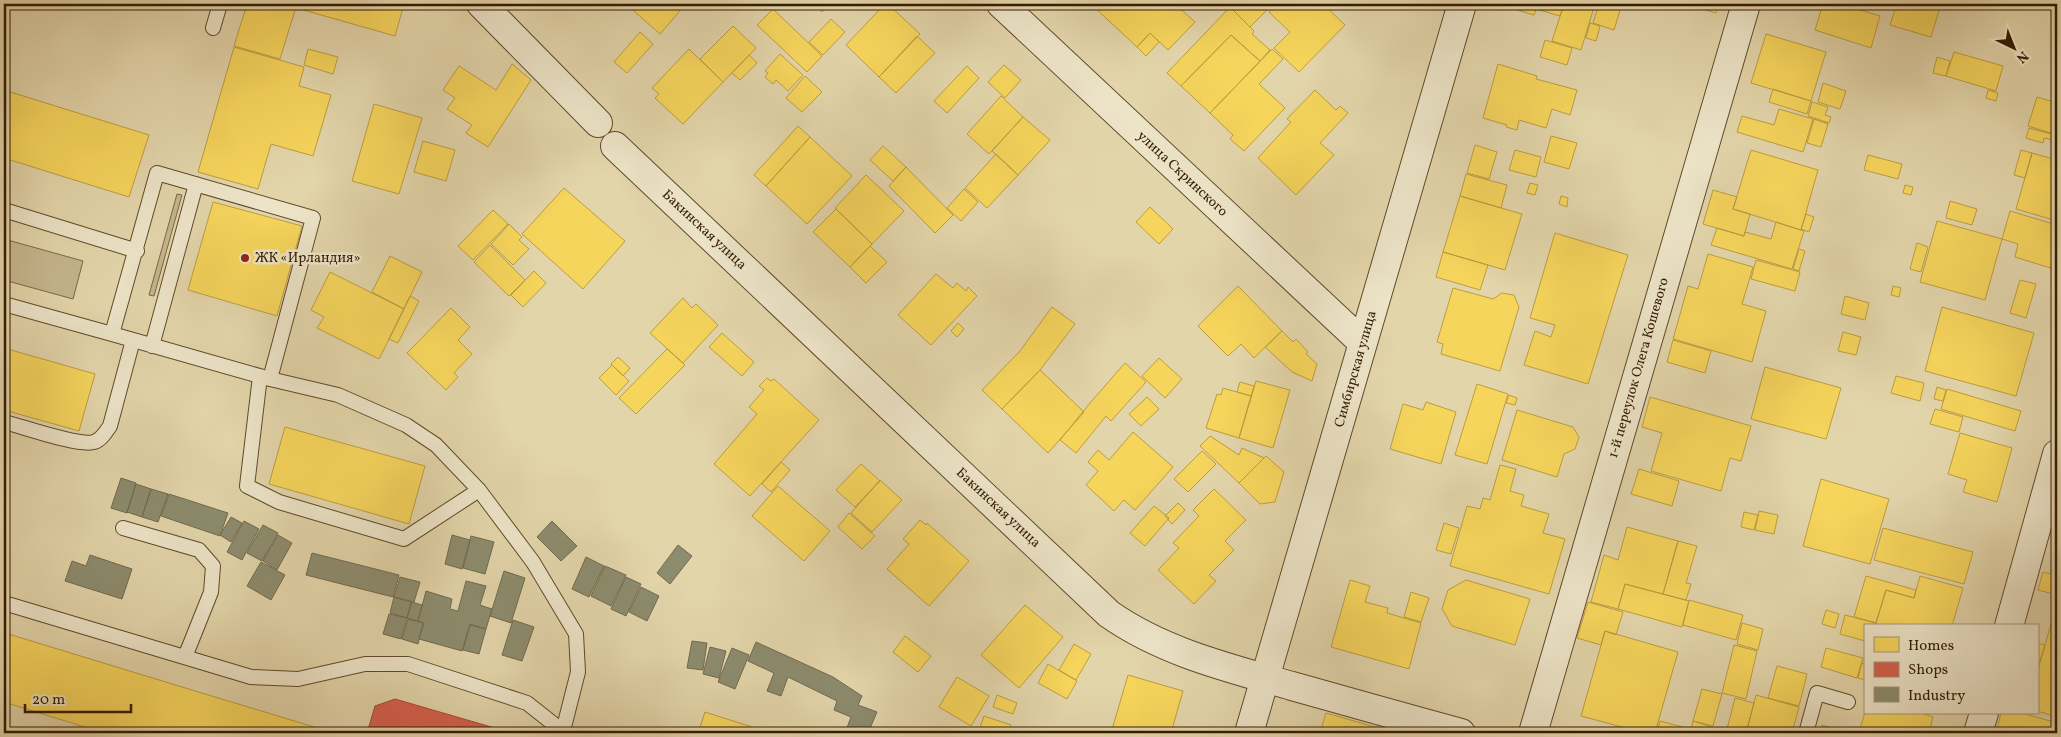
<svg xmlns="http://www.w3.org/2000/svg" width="2061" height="737" font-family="Vollkorn,serif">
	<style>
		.green { fill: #c5b58d; stroke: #7c6846 }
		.homes { fill: #f6d55c; stroke: #bc9d40 }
		.shops { fill: #d6604d; stroke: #a54b36 }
		.industry { fill: #8c8c6e; stroke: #726a4d }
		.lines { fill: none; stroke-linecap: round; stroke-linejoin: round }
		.service-casing { stroke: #604a2a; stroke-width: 16 }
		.minor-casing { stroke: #604a2a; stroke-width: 30 }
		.service { stroke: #ede4c8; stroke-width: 14 }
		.minor { stroke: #ede4c8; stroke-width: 28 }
		.poi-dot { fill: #8f2418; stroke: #ede4c8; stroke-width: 2 }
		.labels { text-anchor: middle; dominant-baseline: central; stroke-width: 5; stroke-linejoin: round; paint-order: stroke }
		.street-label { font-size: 14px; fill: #341b00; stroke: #ede4c8 }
		.poi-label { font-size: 14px; fill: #341b00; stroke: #ede4c8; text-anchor: start }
	</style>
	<rect width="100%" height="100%" fill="#e3d5aa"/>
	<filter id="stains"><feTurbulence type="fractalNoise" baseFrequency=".004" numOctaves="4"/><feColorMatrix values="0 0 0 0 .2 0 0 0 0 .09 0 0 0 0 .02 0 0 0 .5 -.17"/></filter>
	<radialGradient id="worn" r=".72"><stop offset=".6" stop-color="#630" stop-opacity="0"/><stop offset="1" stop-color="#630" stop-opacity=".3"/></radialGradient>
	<path class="green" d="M177,194L182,195L154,296L149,295Z
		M4,239L83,261L73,299L4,280Z"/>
	<path class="homes" d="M247,4H283L295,10L280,59L234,46Z
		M293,4H404L395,36L293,7Z
		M626,4H686L660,34Z
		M813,4H830L822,12Z
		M885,4H888L920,34L879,77L846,45Z
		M1097,4H1175L1195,22L1168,50L1150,33L1137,47L1094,7Z
		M1233,4H1273L1250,27L1230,7Z
		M1277,4H1323L1345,25L1299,72L1274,48L1290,32L1269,12Z
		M1516,4H1564L1560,16L1536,9L1534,15L1514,9Z
		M1564,4H1595L1581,50L1552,41Z
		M1599,4H1622L1614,30L1593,23Z
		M1694,4H1718L1716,13L1693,6Z
		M1823,4H1841L1880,16L1871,48L1815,30Z
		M1897,4H1941L1931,37L1890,25Z
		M2036,4H2057V10Z
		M1230,7L1254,31L1252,34L1270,50L1260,61L1231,35L1181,86L1167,73Z
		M773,9L822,56L807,72L757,25Z
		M831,19L845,32L823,55L809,42Z
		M1590,23L1600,26L1596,41L1586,38Z
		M733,26L756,48L723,82L700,59Z
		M640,32L653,44L627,73L614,62Z
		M1150,33L1159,42L1146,56L1137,47Z
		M1766,34L1826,52L1811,101L1751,83Z
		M1231,35L1260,61L1210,113L1181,86Z
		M917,36L935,53L896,93L879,77Z
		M1545,40L1572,48L1567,65L1540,57Z
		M234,47L304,67L299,86L331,95L313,156L271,144L258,189L198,172Z
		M308,49L338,57L333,74L304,65Z
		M689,49L723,82L683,124L655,98L659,94L652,88Z
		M1272,49L1283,59L1259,84L1285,108L1244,151L1230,139L1233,135L1210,113Z
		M1954,52L2003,66L1996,91L1946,76Z
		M780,54L803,75L788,91L776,80L773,84L765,77L768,73L765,71Z
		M749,55L757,63L740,80L732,73Z
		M1937,57L1950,61L1946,76L1933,73Z
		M512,64L531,80L488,147L466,133L472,125L447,109L455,98L443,90L459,66L496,90Z
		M1498,64L1537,76L1536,79L1577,90L1570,115L1552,109L1546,128L1519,120L1517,130L1506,127L1507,125L1483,118Z
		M1004,65L1021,80L1005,98L988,82Z
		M967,66L979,78L947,113L934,101Z
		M805,76L822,92L802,112L786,98Z
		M1823,83L1846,91L1840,109L1818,102Z
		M1773,89L1811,101L1807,114L1769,102Z
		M4,90L149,135L129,197L4,158Z
		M1315,90L1336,110L1340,106L1348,113L1320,143L1334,155L1296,195L1258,158L1291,122L1287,119Z
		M1988,90L1998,93L1996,101L1986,98Z
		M1001,96L1023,117L989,154L967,134Z
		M2037,97L2057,103V135L2028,126Z
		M1812,102L1828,107L1825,115L1831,117L1829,123L1808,116Z
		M374,104L422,118L399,194L352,181Z
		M1779,109L1813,119L1803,152L1737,132L1742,116L1774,125Z
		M1023,117L1050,140L1018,175L992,151Z
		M1814,119L1828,124L1821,147L1807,143Z
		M798,126L810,137L766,186L754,175Z
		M2029,128L2055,135L2053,140L2044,138L2043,143L2026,138Z
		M1551,136L1577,143L1569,169L1544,162Z
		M810,137L852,176L807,224L766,186Z
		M423,141L455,150L446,181L414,172Z
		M1475,145L1497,152L1489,179L1467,173Z
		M883,146L906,167L893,181L870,160Z
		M1515,150L1541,157L1536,177L1509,170Z
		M1751,150L1818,170L1801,230L1733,209Z
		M2021,150L2032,153L2025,178L2014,175Z
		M2032,153L2057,160V221L2016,209Z
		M996,154L1018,175L987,208L965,188Z
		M1868,155L1902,164L1898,179L1864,170Z
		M906,167L953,215L935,233L889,186Z
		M1466,174L1507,185L1501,208L1460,196Z
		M866,175L904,211L872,244L835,208Z
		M1530,183L1538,185L1535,195L1527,193Z
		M1905,185L1913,187L1911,195L1903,193Z
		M564,188L625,241L583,289L522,234Z
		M964,189L978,202L961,221L947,208Z
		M1713,190L1737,197L1733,209L1750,214L1744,236L1703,224Z
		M1460,196L1522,214L1505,270L1443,252Z
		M1561,196L1568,198L1567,207L1559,204Z
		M1950,201L1977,209L1972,225L1946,218Z
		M213,202L302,226L277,316L188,290Z
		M1150,207L1173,229L1159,244L1136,222Z
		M836,209L872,244L850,267L813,232Z
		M493,210L508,224L473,260L458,246Z
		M2010,211L2057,225V270L2015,257L2018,244L2002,239Z
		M1806,214L1814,217L1809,232L1801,229Z
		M1937,221L2002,239L1985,300L1920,282Z
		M1776,222L1804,231L1792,269L1711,245L1717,228L1744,236L1745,232L1771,239Z
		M509,224L522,237L519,240L529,249L513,265L491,244Z
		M1555,233L1628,255L1588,384L1524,365L1535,331L1551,337L1555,325L1530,318Z
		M1917,243L1928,247L1921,272L1910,269Z
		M490,245L525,280L509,296L474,262Z
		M870,246L887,262L866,283L850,267Z
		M1799,249L1805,251L1799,271L1793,269Z
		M1443,252L1488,265L1480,290L1436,277Z
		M1708,254L1753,267L1742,304L1766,311L1752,362L1673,339L1688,286L1698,289Z
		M390,256L422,272L404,309L372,292Z
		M1756,260L1800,272L1795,291L1751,279Z
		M534,271L546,283L523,307L511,295Z
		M330,272L404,309L379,359L317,328L324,317L311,310Z
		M936,274L953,288L957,283L966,291L968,287L977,296L931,345L898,315Z
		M2020,280L2036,284L2026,318L2010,313Z
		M1238,286L1282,331L1254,358L1241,344L1228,356L1198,326Z
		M1893,286L1901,288L1899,297L1891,295Z
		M1453,288L1493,299L1502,293L1514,295L1519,307L1500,371L1441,354L1443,344L1437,342Z
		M410,296L419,301L398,343L389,339Z
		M1845,296L1869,303L1865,320L1841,314Z
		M683,298L692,308L696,304L718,325L683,363L650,333Z
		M1052,307L1075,324L1040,370L1002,409L982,390L1020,351Z
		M1942,307L2034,333L2016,396L1925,371Z
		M451,308L470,327L458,340L472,354L454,373L458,377L446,390L407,353Z
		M958,323L964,329L957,337L951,331Z
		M1282,331L1293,342L1296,339L1308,352L1306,354L1317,364L1312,381L1292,372L1265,347Z
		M1843,332L1861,337L1856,355L1838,351Z
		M722,333L754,362L742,376L709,347Z
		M1673,340L1711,351L1705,373L1667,362Z
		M4,348L95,374L79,431L4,410Z
		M667,349L685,365L636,414L619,398Z
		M618,357L630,368L623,376L611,364Z
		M1159,358L1182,379L1165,398L1142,376Z
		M1125,363L1146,382L1111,421L1106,416L1076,453L1060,440L1090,403Z
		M612,365L629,381L616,395L599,378Z
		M1765,367L1841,388L1826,439L1751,419Z
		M1040,370L1084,412L1048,453L1002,409Z
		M1896,376L1924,383L1920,401L1891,393Z
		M767,378L771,381L774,379L819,420L750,496L714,464L757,414L749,407L764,390L759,386Z
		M1256,381L1290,390L1273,448L1239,438Z
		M1240,382L1254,386L1251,396L1237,392Z
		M1477,384L1508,394L1487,464L1455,455Z
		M1937,387L1946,390L1943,401L1934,399Z
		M1223,388L1251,396L1239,438L1206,428L1217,394L1221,395Z
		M1947,389L2021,411L2015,431L1941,409Z
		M1509,395L1517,398L1515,405L1506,403Z
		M1147,397L1159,409L1141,426L1129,414Z
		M1650,397L1751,426L1741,461L1730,458L1721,491L1651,471L1662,433L1642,427Z
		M1426,402L1456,412L1441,464L1390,449L1403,404L1423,410Z
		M1935,409L1963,417L1959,432L1930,424Z
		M1517,410L1573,427L1579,437L1575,449L1564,454L1557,477L1502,460Z
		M285,427L425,466L409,524L269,484Z
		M1133,432L1173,467L1135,510L1124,500L1114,511L1086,485L1098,471L1088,462L1098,450L1109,460Z
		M1960,433L2012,448L1997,502L1963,492L1967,480L1948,474Z
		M1210,436L1239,455L1242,448L1264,458L1239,483L1200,446Z
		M1202,451L1216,464L1188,492L1174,479Z
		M1266,456L1284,472L1275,502L1260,504L1239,483Z
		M781,462L790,470L771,492L762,484Z
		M861,464L880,481L855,507L836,490Z
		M1500,465L1516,469L1510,491L1524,495L1521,506L1549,514L1543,533L1565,539L1549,594L1450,566L1467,506L1480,509L1483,498L1490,500Z
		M1639,469L1679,481L1672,506L1631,494Z
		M1821,479L1889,499L1870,564L1803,546Z
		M880,480L902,500L872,532L851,513Z
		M778,486L830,531L804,561L752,516Z
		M1214,489L1246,520L1225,541L1234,550L1209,575L1216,581L1194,604L1158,570L1179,548L1173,543L1199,516L1193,510Z
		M1178,503L1185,510L1172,524L1165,516Z
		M1154,506L1169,518L1145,546L1130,533Z
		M1759,511L1778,515L1774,534L1755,530Z
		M1744,512L1758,515L1754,530L1741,527Z
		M849,513L875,536L862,549L838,527Z
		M920,520L926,525L927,523L969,561L929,606L887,569L909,544L903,539Z
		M1444,523L1459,528L1451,554L1436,550Z
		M1627,527L1678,541L1663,594L1625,584L1618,609L1591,602L1604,555L1618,560Z
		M1883,528L1973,552L1964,584L1874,560Z
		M1678,541L1697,546L1686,583L1691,584L1686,600L1663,594Z
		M2043,572L2057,575V595L2038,590Z
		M1866,576L1916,590L1914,598L1886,590L1876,623L1854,617Z
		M1920,576L1963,588L1952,626H1875L1886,590L1914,598Z
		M1350,580L1370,586L1365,602L1388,608L1387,613L1421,623L1409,669L1331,647Z
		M1466,580L1530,599L1515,645L1452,626L1442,609L1448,590Z
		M1625,584L1689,601L1682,627L1618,609Z
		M1411,592L1429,598L1421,622L1404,617Z
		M1689,600L1743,615L1736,640L1683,625Z
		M1588,602L1623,612L1616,635L1605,631L1601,645L1577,638Z
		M2057,603V717L2037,711V673Z
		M1025,605L1063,637L1019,688L981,655Z
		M1826,610L1839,614L1835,628L1822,624Z
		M1845,615L1876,623L1875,626H1865V641L1840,634Z
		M1742,623L1763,629L1758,650L1737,644Z
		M1605,631L1678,652L1655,733H1644L1581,716Z
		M5,633L192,690L334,733H104L4,702Z
		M905,636L931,656L918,672L893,652Z
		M2037,643L2045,645L2040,661L2037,660Z
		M1074,644L1091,654L1076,680L1059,670Z
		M1734,645L1757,651L1746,699L1722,693Z
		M1826,648L1863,658L1857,678L1821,667Z
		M1862,663L1865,664V680L1858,678Z
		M1048,664L1077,681L1067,699L1038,683Z
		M1777,666L1807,674L1799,706L1768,698Z
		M1128,675L1183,691L1171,733H1111Z
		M957,677L989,696L971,726L939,707Z
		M1702,689L1722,694L1713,726L1693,721Z
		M997,695L1017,703L1013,714L993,707Z
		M1756,695L1799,707L1792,733H1746Z
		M1735,698L1754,703L1746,733H1726Z
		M705,712L755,728L754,733H698Z
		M1865,712V713H1921L1933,717L1929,733H1859Z
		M1326,713L1396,733H1320Z
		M2001,713H2022L2057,723V733H1996Z
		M984,716L1011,725L1008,733H978Z
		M1660,721L1690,729L1689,733H1657Z
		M1693,721L1709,726L1707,733H1690Z
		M1822,725L1850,733H1820Z"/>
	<path class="shops" d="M395,699L512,733H367L375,706Z"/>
	<path class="industry" d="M121,478L136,483L127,513L111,508Z
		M136,484L151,489L142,517L127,512Z
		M151,489L168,494L158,522L142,517Z
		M169,494L228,513L220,536L161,516Z
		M231,517L242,523L231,542L220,535Z
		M244,521L259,529L242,560L227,552Z
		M552,521L577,546L561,561L537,537Z
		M263,525L278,533L262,561L247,553Z
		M278,535L292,543L277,570L263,561Z
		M452,535L470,540L462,569L445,564Z
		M471,536L494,542L485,574L463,568Z
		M678,545L692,556L670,584L657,573Z
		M312,553L399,575L393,597L306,575Z
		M90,555L132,569L122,599L65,581L72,561L86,566Z
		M586,557L604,566L589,597L572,589Z
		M261,562L285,575L271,600L247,586Z
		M605,566L626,575L611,606L591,596Z
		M504,571L525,578L511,623L490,616Z
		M400,577L420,582L414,602L394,597Z
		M626,577L641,584L626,616L611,609Z
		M466,581L486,586L480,605L492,609L486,629L470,624L462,651L419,639L424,623L418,621L426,591L452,599L450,609L458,611Z
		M641,587L659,596L647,621L629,612Z
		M394,597L411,602L407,618L390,613Z
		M412,602L422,605L418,621L407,618Z
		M389,614L407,618L401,639L383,634Z
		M408,619L423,623L418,644L402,639Z
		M513,620L534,627L522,661L502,655Z
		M470,625L486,629L479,654L463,650Z
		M692,641L707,643L703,670L687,668Z
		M756,642L833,677L862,696L858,705L877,712L868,733H845L851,717L834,710L837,701L788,677L781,696L767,691L774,673L748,661Z
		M710,647L726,651L719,678L703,674Z
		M732,648L749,655L735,689L718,682Z"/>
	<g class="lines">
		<defs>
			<path id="service" d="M213,28L220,4
				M4,210L137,251
				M4,304L112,334
				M152,346L196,184
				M260,376L247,486L279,502L404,539L479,490
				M270,379L313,218L157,173L112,334L270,379L338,395L406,425L436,445L479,490L533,562L576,634L578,672L563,731
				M4,422C21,426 80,447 94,442C101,440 106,432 110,426L133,340
				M123,528L199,550L213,566L211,592L185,657
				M4,603L251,677L298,679L365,664H408L527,703L565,733
				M1806,733L1817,693L1848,702"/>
			<path id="minor" d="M481,4L598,123
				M1001,4L1363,343
				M615,146L1109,614C1163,652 1229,668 1292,686C1349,702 1405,718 1461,733
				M2009,626L2057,454
				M1249,733L1462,4
				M1533,733L1746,4
				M1978,733L1984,713"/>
		</defs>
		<use href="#service" class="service-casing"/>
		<use href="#minor" class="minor-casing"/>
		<use href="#service" class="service"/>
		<use href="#minor" class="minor"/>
	</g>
	<circle class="poi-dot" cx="245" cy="258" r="5"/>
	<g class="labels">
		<g class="street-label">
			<text transform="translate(1182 174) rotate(43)">улица Скринского</text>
			<text transform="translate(704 230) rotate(43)">Бакинская улица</text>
			<text transform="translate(1639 368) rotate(-74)">1-й переулок Олега Кошевого</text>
			<text transform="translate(1356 369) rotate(-74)">Симбирская улица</text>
			<text transform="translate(998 508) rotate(43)">Бакинская улица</text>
		</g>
		<g class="poi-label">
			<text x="255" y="258">ЖК «Ирландия»</text>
		</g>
	</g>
	<rect width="2061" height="737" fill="none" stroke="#e3d5aa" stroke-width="20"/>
	<rect x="5" y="5" width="2051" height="727" fill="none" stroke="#341b00" stroke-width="2.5"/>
	<rect x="10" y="10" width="2041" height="717" fill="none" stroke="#341b00"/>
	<rect x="1864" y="624" width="175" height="90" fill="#ede4c8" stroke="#a39478"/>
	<rect x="1874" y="637" width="25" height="15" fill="#f6d55c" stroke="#a39478"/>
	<text x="1908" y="650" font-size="15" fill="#341b00">Homes</text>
	<rect x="1874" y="662" width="25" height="15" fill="#d6604d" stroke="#a39478"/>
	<text x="1908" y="674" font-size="15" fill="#341b00">Shops</text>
	<rect x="1874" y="687" width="25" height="15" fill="#8c8c6e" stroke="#a39478"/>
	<text x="1908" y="700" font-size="15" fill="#341b00">Industry</text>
	<g transform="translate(2014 48) rotate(137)" stroke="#ede4c8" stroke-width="4" paint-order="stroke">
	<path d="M0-4L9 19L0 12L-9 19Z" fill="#341b00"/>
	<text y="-8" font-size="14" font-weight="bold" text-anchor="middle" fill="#341b00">N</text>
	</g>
	<path d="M25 704v8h106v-8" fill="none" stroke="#341b00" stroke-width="2.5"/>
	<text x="32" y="704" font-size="15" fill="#341b00" stroke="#ede4c8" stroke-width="4" paint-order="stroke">20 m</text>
	<rect width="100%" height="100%" filter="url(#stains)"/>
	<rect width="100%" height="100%" fill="url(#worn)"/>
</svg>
